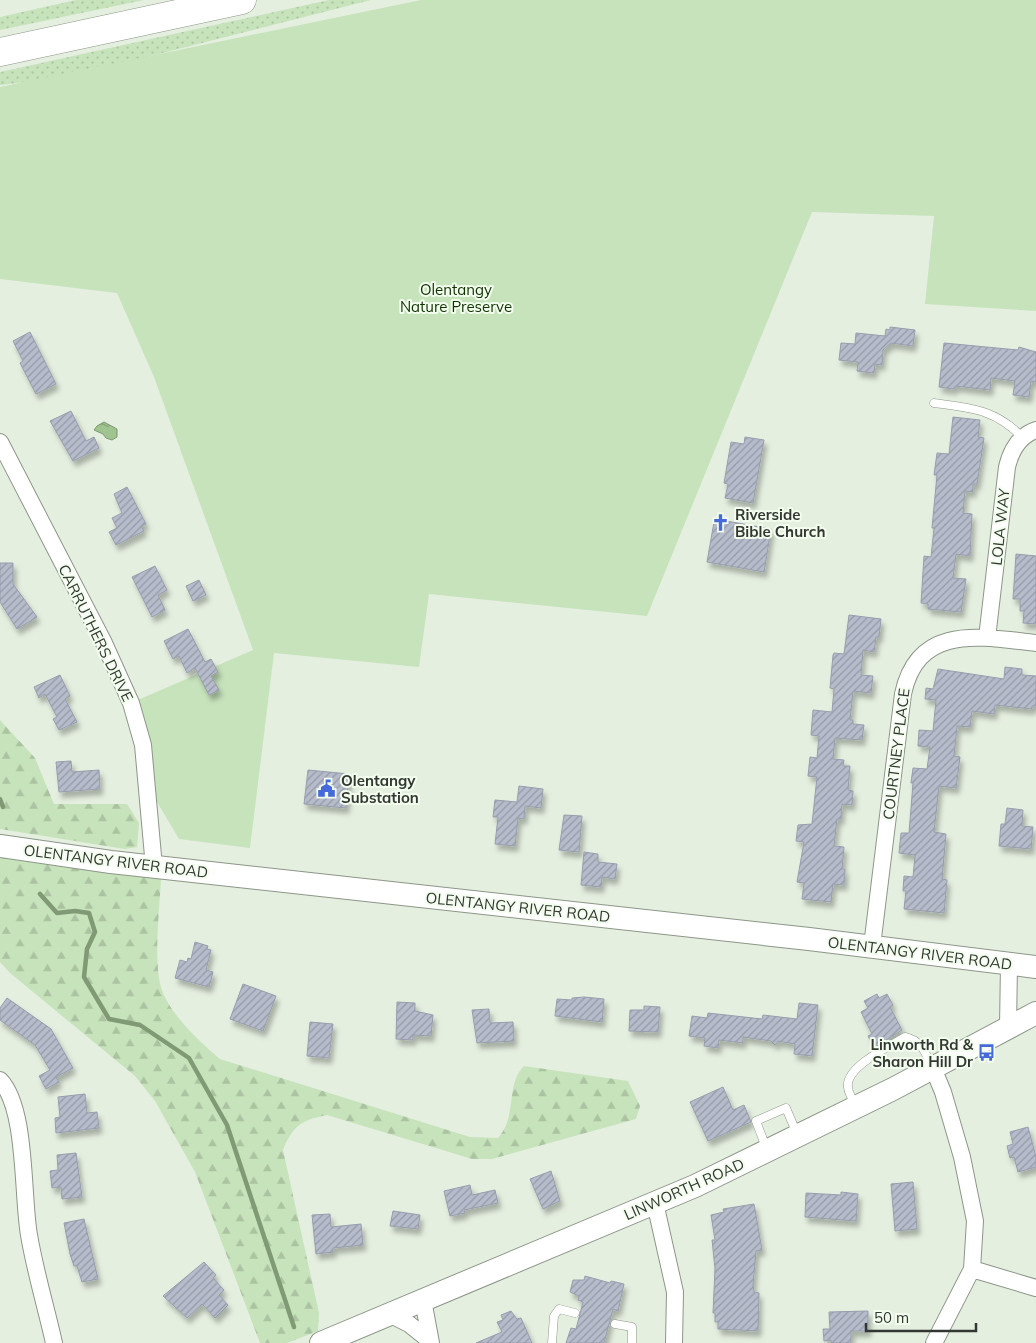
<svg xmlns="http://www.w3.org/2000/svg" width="1036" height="1343" font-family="Mulish,sans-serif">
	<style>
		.grass { fill: url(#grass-dots) }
		.forest { fill: url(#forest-firs) }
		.green { fill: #c6e3bb }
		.water { fill: url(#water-ripples); stroke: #7f9a74 }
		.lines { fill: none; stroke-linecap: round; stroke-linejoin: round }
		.stream { stroke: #7f9a74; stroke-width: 4.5 }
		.building { fill: url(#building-hatch); stroke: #979dac; filter: url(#shadow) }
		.lane-casing { stroke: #8c9688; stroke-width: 9 }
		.street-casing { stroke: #8c9688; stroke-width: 18 }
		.secondary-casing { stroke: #8c9688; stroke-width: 24 }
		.highway-casing { stroke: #8c9688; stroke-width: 29 }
		.lane { stroke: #fff; stroke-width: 8 }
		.street { stroke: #fff; stroke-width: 16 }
		.secondary { stroke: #fff; stroke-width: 22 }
		.highway { stroke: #fff; stroke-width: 28 }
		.labels { text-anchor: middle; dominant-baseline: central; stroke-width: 4; stroke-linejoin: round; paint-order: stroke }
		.park-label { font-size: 15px; fill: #103200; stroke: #f2fdee }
		.poi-label { font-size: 15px; font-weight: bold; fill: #333732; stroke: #f2fdee; text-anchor: start }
		.street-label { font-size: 15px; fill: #333732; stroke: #f2fdee }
	</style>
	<defs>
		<pattern id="grass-dots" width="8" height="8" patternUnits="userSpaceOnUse" patternTransform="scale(1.25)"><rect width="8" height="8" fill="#c6e3bb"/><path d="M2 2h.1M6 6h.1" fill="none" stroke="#abc3a1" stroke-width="1.8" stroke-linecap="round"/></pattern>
		<pattern id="forest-firs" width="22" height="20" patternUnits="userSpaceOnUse" patternTransform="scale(1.25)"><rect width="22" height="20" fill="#c6e3bb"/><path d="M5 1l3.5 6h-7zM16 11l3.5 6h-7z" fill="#abc3a1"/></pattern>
		<pattern id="water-ripples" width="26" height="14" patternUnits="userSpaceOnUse" patternTransform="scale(1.25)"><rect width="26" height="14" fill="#9fc490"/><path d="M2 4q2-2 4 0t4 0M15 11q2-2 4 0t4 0" fill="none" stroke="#82a076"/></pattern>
		<pattern id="building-hatch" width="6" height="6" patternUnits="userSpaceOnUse" patternTransform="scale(1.25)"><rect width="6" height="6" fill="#b6bccb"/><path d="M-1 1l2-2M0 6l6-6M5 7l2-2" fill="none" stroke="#959aa5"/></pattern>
		<filter id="shadow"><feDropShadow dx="3" dy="5.5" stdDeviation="2.5" flood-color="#0004"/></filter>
	</defs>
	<rect width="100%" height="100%" fill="#e5efe0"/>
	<path class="grass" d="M76,0H144L0,30V17Z
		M329,0H371L68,77L0,85V72Z"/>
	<path class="forest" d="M0,720L35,758L54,804H127L139,823L137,847L125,849L0,829Z
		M0,854L161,878C160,907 152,967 163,993C173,1017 200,1042 220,1059L470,1137L498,1138C518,1116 505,1085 524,1066L628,1081L640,1106L636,1119L492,1159H472L327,1115C302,1120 293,1125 283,1150L319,1313L318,1331L287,1343H260L195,1172L155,1101L135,1076L10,973L0,962Z"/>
	<path class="green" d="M421,0H1036V311L925,304L934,216L812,212L647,616L429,594L419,667L274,653L250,848L179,839L147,785L131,703L253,650L154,377L117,293L0,279V87Z"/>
	<path class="water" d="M104,422L117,429V437L112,440L106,438L103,434L94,430L97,426Z"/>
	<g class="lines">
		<path class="stream" d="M0,799L3,807
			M40,894L57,913L75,911L89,913L95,932L87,949L84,977L109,1019L140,1025L189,1058L227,1125L294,1327"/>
	</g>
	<path class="building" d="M890,327L915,330L913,346L891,343L883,350L882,365L875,364L874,373L857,371L858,362L839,360L841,343L855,344L856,333L885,336L886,329L890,330Z
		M30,332L56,384L36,394L20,363L23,361L13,341Z
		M944,343L1018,350L1019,347L1036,352V382L1031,381L1029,397L1013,395L1015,381L991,378L990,390L955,386L954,389L939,387Z
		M71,411L86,441L94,437L99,448L73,461L50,421Z
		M953,417L980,420L978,437L984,438L977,484H973V492L965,491L963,513L972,514L970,556L956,554L953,578L966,579L961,612L928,609V604L921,603L924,556L931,557L934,528H932L937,475H934L937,453L949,454Z
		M745,437L764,440L753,503L725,498L728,484L724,483L731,442L744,444Z
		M127,487L146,524L141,526L144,531L116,545L109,532L117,528L112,518L122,513L114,494Z
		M721,520L771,529L764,572L707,562L714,522L721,523Z
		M1016,554L1036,556V624L1023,623L1024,611H1020V599H1013Z
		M0,563H13V584L37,617L17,629L0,602Z
		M155,566L167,590L158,595L165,610L152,617L132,577Z
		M199,580L206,595L193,601L186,586Z
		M849,615L881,619L879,637H876L874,652L863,650L861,675L873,676L871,693L853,691L850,720H853V724L864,725L862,740L835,738L833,759L844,760L843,766H850L848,790L853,791L852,805L842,804L841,819H837L834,846L844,847L842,869H845L844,885L833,884L831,902L802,899L804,883L797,882L804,842L796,841L798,825L812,824L817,777L808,776L810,757L817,758L819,736L811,735L813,710L832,712L834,689L830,688L833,655L834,653L844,654Z
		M188,629L205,662L211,659L218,672L211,676L219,690L209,695L195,668L187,673L179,656L173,659L164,641Z
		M1005,667L1022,669V675L1036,676V706H1032V709L995,705L994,714L972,711L970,727L957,726L954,756L960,757L956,788L939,786L934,832L946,834L942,879L947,880L944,913L904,909L906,891H903L904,876L913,877L915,855L899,853L901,833H909L913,783H911L913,768L927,769L930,747L918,746L919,730L933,731L936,700L925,699L926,688L933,689L938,669L1004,679Z
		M60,675L70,696L65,699L77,722L59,730L53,719L57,717L45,694L39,698L34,687Z
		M71,761L72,772L99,770L100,789L59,792L56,762Z
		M308,770L349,774L346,808L304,804Z
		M519,786L543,789L541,808L525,806L524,819L518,818L515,846L495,844L498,817H493L495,800L517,802Z
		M1007,808L1023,810L1022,826L1033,827L1031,849L999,846L1001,824H1005Z
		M564,815L582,816L579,852L559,850Z
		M584,852L598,854V862L617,864L615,879L602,877L601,887L581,885Z
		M195,942L208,946L207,949L211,950L206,970L213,972L209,987L175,978L180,960L187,962L188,958L191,959Z
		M243,984L276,996L263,1031L230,1019Z
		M877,994L879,998L887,994L893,1005L890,1007L902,1030L874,1048L868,1036L872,1034L861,1012L868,1008L864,1001Z
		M584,997L604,999L602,1022L555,1016L557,999L572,1000V998Z
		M7,998L51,1029L73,1068L56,1077L59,1082L46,1089L39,1076L50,1070L35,1045L0,1020V1008Z
		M397,1002L415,1003V1011L433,1015L431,1036L413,1035V1040L396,1039Z
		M799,1003L818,1005L812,1056L794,1054L795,1044L778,1041L775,1045L771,1041L743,1037V1043L719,1040L718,1048L704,1046L705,1038L689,1036L692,1016L707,1018L708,1013L762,1019L763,1015L797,1019Z
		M644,1006L660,1007L658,1032L629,1031L630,1010H644Z
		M489,1009L490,1023L513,1022L514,1041L477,1043L472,1010Z
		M310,1022L333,1024L329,1058L307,1056Z
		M723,1087L733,1110L744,1105L751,1122L708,1141L690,1102Z
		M85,1094L87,1113L97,1112L99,1128L56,1133L55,1118L60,1117L58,1097Z
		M1028,1127L1036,1157V1167L1018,1172L1014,1157L1010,1158L1007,1146L1013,1144L1010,1132Z
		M76,1153L82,1197L62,1199L61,1187L52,1188L50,1171L58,1170L57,1155Z
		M551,1171L560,1201L543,1209L530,1179Z
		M913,1182L917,1229L895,1231L891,1184Z
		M470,1185L472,1195L495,1190L498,1203L464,1210L465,1213L450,1216L444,1191Z
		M841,1192L858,1194L856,1221L805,1217L806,1193L841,1195Z
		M754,1204L762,1250L756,1251L753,1285L754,1292L759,1293L758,1331L718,1329V1322H715V1313H713L715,1268L712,1240H715L711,1215L724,1212L723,1209Z
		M393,1211L420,1215L418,1229L390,1226Z
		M330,1214L331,1227L361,1224L363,1245L333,1248V1252L316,1254L312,1215Z
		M84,1219L98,1279L82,1282L77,1266H74L70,1254L64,1223Z
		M204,1262L216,1275L213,1278L224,1290L219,1295L228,1305L215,1318L202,1304L187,1318L163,1296Z
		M585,1276L610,1283L611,1281L624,1284L618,1311L613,1309L604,1343H566L571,1328L576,1329L583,1302L578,1300L579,1296L570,1292L573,1280H584Z
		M511,1311L517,1319L521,1318L532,1343H476L502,1332L497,1322L503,1320L501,1315Z
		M868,1311V1331H851V1343H831V1340L824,1341L823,1329H830L829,1312Z"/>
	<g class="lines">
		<defs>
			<path id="lane" d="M934,403C971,408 995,409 1022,437
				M856,1105C853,1100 848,1093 848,1087C845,1067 890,1046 905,1037C922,1041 925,1052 932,1067
				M767,1150L756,1121L786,1108L797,1134
				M615,1324L632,1327V1343
				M552,1343L554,1316L559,1309L575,1313"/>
			<path id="street" d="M0,442L104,643L131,703L143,745L154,867
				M987,638L1007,467C1011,450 1019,436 1036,430
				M872,946L903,694C918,623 981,637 1036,643
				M1008,1027L1009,964
				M933,1068L943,1092L962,1157L975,1221L972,1269L934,1343
				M0,1080C27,1108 22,1195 29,1235C35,1271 46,1307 54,1343
				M655,1203L675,1292L674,1343
				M972,1269L1036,1288
				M423,1300L431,1343
				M389,1314L409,1324L429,1340"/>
			<path id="secondary" d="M0,846L111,862L809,939L1036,967
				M321,1343L695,1186L893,1089L1036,1013"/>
			<path id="highway" d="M0,52L242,0"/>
		</defs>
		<use href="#lane" class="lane-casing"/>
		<use href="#street" class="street-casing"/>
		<use href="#secondary" class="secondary-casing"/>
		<use href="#highway" class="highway-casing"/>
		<use href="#lane" class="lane"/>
		<use href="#street" class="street"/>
		<use href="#secondary" class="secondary"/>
		<use href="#highway" class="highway"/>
	</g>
	<defs>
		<symbol id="church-bare" viewBox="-9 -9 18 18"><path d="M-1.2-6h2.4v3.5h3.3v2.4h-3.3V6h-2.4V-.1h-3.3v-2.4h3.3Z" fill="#4669dc" stroke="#f2fdee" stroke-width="2.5" paint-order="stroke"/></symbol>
		<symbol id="civic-bare" viewBox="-9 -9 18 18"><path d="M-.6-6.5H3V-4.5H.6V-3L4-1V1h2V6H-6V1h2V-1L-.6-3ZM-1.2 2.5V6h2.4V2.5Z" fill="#4669dc" stroke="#f2fdee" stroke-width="2.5" paint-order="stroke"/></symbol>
		<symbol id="bus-bare" viewBox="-9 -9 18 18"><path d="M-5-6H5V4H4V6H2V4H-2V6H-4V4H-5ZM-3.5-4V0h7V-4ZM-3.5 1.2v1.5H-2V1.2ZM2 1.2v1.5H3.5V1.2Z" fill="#4669dc" stroke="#f2fdee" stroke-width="2.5" paint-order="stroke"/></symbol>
	</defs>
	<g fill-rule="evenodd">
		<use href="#church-bare" x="708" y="510" width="25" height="25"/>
		<use href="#civic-bare" x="314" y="776" width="25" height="25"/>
		<use href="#bus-bare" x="974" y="1040" width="25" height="25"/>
	</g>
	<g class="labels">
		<g class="park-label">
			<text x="456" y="289">Olentangy<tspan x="456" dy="17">Nature Preserve</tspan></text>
		</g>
		<g class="poi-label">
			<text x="735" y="514">Riverside<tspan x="735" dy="17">Bible Church</tspan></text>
			<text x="341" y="780">Olentangy<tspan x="341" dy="17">Substation</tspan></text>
			<text x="973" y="1044" text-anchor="end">Linworth Rd &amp;<tspan x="973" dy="17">Sharon Hill Dr</tspan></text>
		</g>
		<g class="street-label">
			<text transform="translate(1000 527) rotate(-84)">LOLA WAY</text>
			<text transform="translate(96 633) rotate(64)">CARRUTHERS DRIVE</text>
			<text transform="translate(896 754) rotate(-83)">COURTNEY PLACE</text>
			<text transform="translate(116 861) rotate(7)">OLENTANGY RIVER ROAD</text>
			<text transform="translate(518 907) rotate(6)">OLENTANGY RIVER ROAD</text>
			<text transform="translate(920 953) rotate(7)">OLENTANGY RIVER ROAD</text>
			<text transform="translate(684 1189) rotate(-24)">LINWORTH ROAD</text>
		</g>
	</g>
	<path d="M866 1323v8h110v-8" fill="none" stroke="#333732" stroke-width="2.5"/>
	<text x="874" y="1323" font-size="15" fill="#333732" stroke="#f2fdee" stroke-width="4" paint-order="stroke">50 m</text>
</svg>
